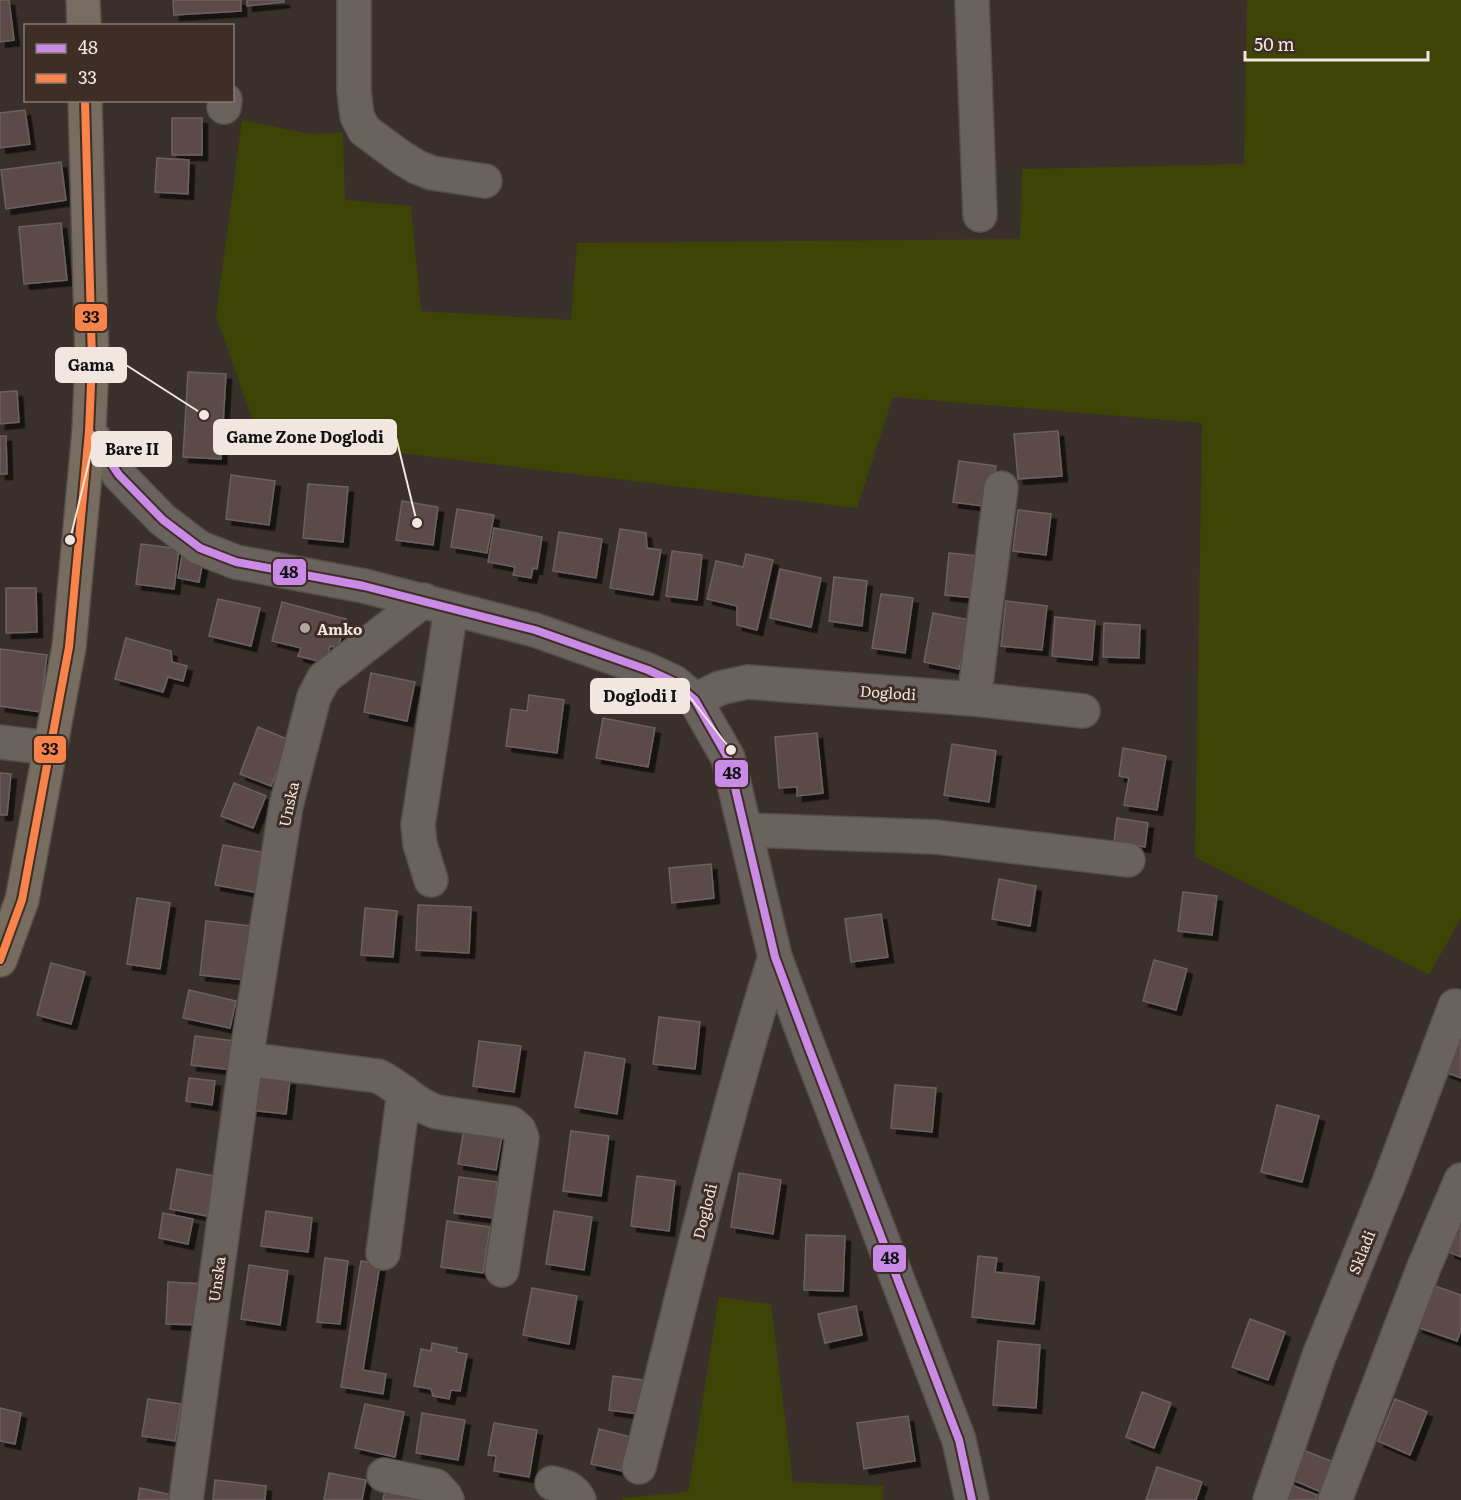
<svg xmlns="http://www.w3.org/2000/svg" width="1461" height="1500" font-family="Literata,serif">
	<style>
		.green { fill: #3e4306 }
		.building { fill: #5c4949; stroke: #6b6260; stroke-width: 1.5; filter: url(#shadow) }
		.lines { fill: none; stroke-linecap: round; stroke-linejoin: round }
		.minor-casing { stroke: #564e49; stroke-width: 36 }
		.major-casing { stroke: #564e49; stroke-width: 36 }
		.minor { stroke: #69625e; stroke-width: 33 }
		.major { stroke: #766c5f; stroke-width: 33 }
		.bus-1-casing { stroke: #3f2e25; stroke-width: 12 }
		.bus-2-casing { stroke: #3f2e25; stroke-width: 12 }
		.bus-1 { stroke: #ca8be6; stroke-width: 8 }
		.bus-2 { stroke: #f8844c; stroke-width: 8 }
		.poi-dot { fill: #b1a6a1; stroke: #3f2e25; stroke-width: 2 }
		.labels { text-anchor: middle; dominant-baseline: central; stroke-width: 6; stroke-linejoin: round; paint-order: stroke }
		.poi-label { font-size: 15px; font-weight: bold; fill: #f1e6e0; stroke: #3f2e25; text-anchor: start }
		.street-label { font-size: 15px; fill: #f1e6e0; stroke: #3f2e25 }
		.leader { fill: none; stroke: #f1e6e0; stroke-width: 2 }
		.callout-dot { fill: #f1e6e0; stroke: #3f2e25; stroke-width: 2 }
		.callout { fill: #f1e6e0; stroke: #f1e6e0; stroke-width: 2 }
		.callout-label { font-size: 16px; text-anchor: middle; font-weight: bold; fill: #111 }
		.line-badge { stroke: #3f2e25; stroke-width: 2 }
		.pale-badge-label { font-size: 16px; text-anchor: middle; font-weight: bold; fill: #111 }
	</style>
	<defs>
		<filter id="shadow"><feDropShadow dx="5.5" dy="5.5" stdDeviation="0" flood-color="#0009"/></filter>
	</defs>
	<rect width="100%" height="100%" fill="#39302b"/>
	<path class="green" d="M1247,0H1461V918L1429,975L1195,857L1202,423L893,397L857,508L258,436L216,316L242,120L311,134L343,132L345,200L411,206L421,311L571,320L577,243L1020,239L1022,169L1244,164Z
		M719,1297L771,1304L793,1482L883,1486V1500H623V1498L688,1492Z"/>
	<path class="building" d="M0,0H9L14,40L0,42Z
		M173,0H241V11L174,15Z
		M247,0H284V2L247,6Z
		M25,110L30,144L0,148V113Z
		M172,118H202V155H172Z
		M157,158L189,160L188,194L155,192Z
		M61,162L66,200L6,209L1,170Z
		M61,223L67,280L24,284L19,227Z
		M188,372L226,374L221,459L183,457Z
		M17,391L19,422L0,424V392Z
		M1058,431L1062,476L1018,479L1014,434Z
		M0,436H6L7,474H0Z
		M959,461L996,466L990,507L953,502Z
		M231,475L275,481L269,525L226,519Z
		M308,484L348,487L343,542L303,538Z
		M402,501L438,507L433,545L396,540Z
		M457,509L494,515L487,553L451,547Z
		M1018,510L1051,514L1046,555L1013,551Z
		M494,528L542,537L537,569L533,568L531,578L513,575L515,567L488,562Z
		M620,529L646,533L647,548L661,550L653,595L610,588Z
		M559,532L602,539L596,578L553,571Z
		M141,544L179,549L174,589L136,584Z
		M672,551L702,555L697,600L666,596Z
		M949,553L988,557L984,599L945,595Z
		M746,554L773,560L757,630L737,625V606L707,599L716,561L743,567Z
		M182,556L203,560L199,582L178,578Z
		M780,569L821,578L811,627L770,618Z
		M834,577L867,581L862,626L829,621Z
		M6,588H36L37,632L6,633Z
		M881,594L913,598L905,653L872,648Z
		M218,599L260,608L251,646L209,636Z
		M1006,601L1047,606L1042,650L1001,646Z
		M282,602L346,619L338,648L330,646L326,663L298,656L301,648L272,641Z
		M933,613L981,622L974,662L961,660L959,669L924,662Z
		M1055,617L1095,621L1092,660L1052,656Z
		M1104,623L1140,625L1139,658L1103,657Z
		M126,638L171,651L172,662L187,666L183,681L168,677L163,692L115,679Z
		M0,649L47,655L40,712L0,706Z
		M371,673L415,682L407,721L364,712Z
		M529,695L564,700L557,753L506,746L511,709L527,711Z
		M603,718L655,728L648,767L596,758Z
		M258,727L289,740L271,786L240,774Z
		M817,733L823,793L797,796V787L779,788L775,737Z
		M952,744L996,751L989,802L944,795Z
		M1123,748L1166,756L1157,810L1124,805L1129,778L1119,776Z
		M0,773L11,774L7,815H0Z
		M234,783L266,796L253,828L221,816Z
		M1117,818L1148,823L1145,847L1114,842Z
		M223,845L272,854L265,894L215,885Z
		M711,864L714,898L672,903L669,868Z
		M999,879L1036,886L1030,926L992,919Z
		M1183,892L1217,896L1212,935L1178,931Z
		M137,898L170,903L160,969L127,964Z
		M418,905L471,907L469,953L416,950Z
		M365,908L397,911L393,957L361,955Z
		M881,914L888,957L851,962L845,919Z
		M206,921L251,926L245,980L200,975Z
		M1154,960L1187,969L1176,1010L1143,1001Z
		M51,963L85,972L71,1024L37,1015Z
		M189,990L236,1001L230,1028L183,1018Z
		M659,1017L700,1022L695,1069L653,1064Z
		M1461,1032V1078L1445,1072Z
		M195,1036L235,1041L232,1070L191,1065Z
		M479,1041L521,1046L514,1092L473,1086Z
		M585,1052L625,1059L617,1114L575,1107Z
		M253,1076L290,1080L286,1114L249,1110Z
		M189,1078L215,1081L212,1105L186,1101Z
		M895,1085L936,1088L932,1132L891,1128Z
		M1277,1105L1319,1116L1302,1182L1261,1172Z
		M465,1123L503,1130L496,1170L458,1164Z
		M571,1131L609,1136L601,1196L563,1191Z
		M177,1169L214,1176L207,1216L170,1209Z
		M739,1173L781,1180L773,1234L731,1227Z
		M637,1176L675,1181L669,1231L631,1226Z
		M459,1177L497,1182L493,1218L454,1213Z
		M266,1211L312,1218L308,1252L261,1246Z
		M554,1211L592,1217L584,1270L546,1264Z
		M163,1213L193,1219L188,1244L159,1238Z
		M1461,1219V1257L1449,1252Z
		M447,1221L490,1227L483,1273L441,1267Z
		M806,1235L845,1236L843,1291L804,1290Z
		M978,1256L997,1258L995,1272L1039,1277L1034,1324L972,1317Z
		M325,1258L348,1261L340,1324L317,1322Z
		M361,1261L380,1264L363,1370L386,1374L383,1394L341,1387Z
		M249,1265L288,1271L280,1325L241,1319Z
		M168,1282L207,1284L205,1325L166,1324Z
		M1432,1285L1461,1295V1330L1457,1341L1417,1327Z
		M532,1288L577,1296L569,1344L523,1335Z
		M856,1306L862,1335L825,1343L818,1314Z
		M1250,1319L1285,1332L1268,1380L1232,1367Z
		M998,1341L1040,1345L1036,1408L993,1405Z
		M432,1343L457,1348L456,1352L467,1354L460,1391L451,1390L449,1399L433,1396L431,1389L414,1386L421,1349L431,1351Z
		M613,1376L650,1381L646,1415L609,1410Z
		M1142,1392L1171,1403L1154,1448L1126,1437Z
		M148,1399L181,1404L175,1441L142,1436Z
		M1395,1399L1427,1412L1410,1455L1378,1441Z
		M365,1404L404,1412L395,1457L355,1448Z
		M0,1408L21,1413L15,1444L0,1441Z
		M422,1413L465,1420L458,1460L416,1453Z
		M908,1416L915,1461L864,1469L857,1423Z
		M494,1423L537,1430L529,1477L494,1471L496,1456L488,1455Z
		M599,1429L639,1439L632,1473L591,1464Z
		M1298,1448L1333,1462L1321,1492L1286,1477Z
		M1157,1467L1202,1482L1196,1500H1146Z
		M329,1473L366,1480L362,1500H324Z
		M215,1480L266,1486L265,1500H213Z
		M1284,1482L1317,1495L1316,1500H1277Z
		M140,1488L177,1496L176,1500H138Z
		M385,1490L421,1496V1500H383Z"/>
	<g class="lines">
		<defs>
			<path id="minor" d="M354,0V91L357,116L364,130L402,158L417,167L432,173L485,181
				M972,0L980,215
				M224,107L225,100
				M89,431L119,475L163,520L200,548L236,562L364,586L535,630L648,670L674,682L695,700L728,758L775,957L807,1043L959,1440L972,1500
				M974,699L1001,488
				M695,700L720,688L747,682L974,699L1083,711
				M0,742L50,748
				M746,830L936,837L1128,860
				M431,880L420,844L418,825L451,609
				M246,1059L378,1076C399,1086 415,1105 437,1112L511,1123L519,1130L522,1138L502,1270
				M383,1253L404,1092
				M639,1467C683,1297 722,1124 775,957
				M384,1475L436,1486L445,1496L447,1500
				M552,1483C564,1486 573,1488 579,1500
				M186,1500L246,1059L286,806L314,697L324,678L424,600
				M1270,1500L1319,1356L1390,1180L1455,1006
				M1335,1500L1424,1267L1461,1180"/>
			<path id="major" d="M83,0L84,26
				M0,960L22,900L69,647L89,431L92,361L85,100"/>
		</defs>
		<use href="#minor" class="minor-casing"/>
		<use href="#major" class="major-casing"/>
		<use href="#minor" class="minor"/>
		<use href="#major" class="major"/>
		<defs>
			<path id="bus-1" d="M89,431L119,475L163,520L200,548L236,562L364,586L535,630L648,670L674,682L695,700L728,758L775,957L807,1043L959,1440L972,1500"/>
			<path id="bus-2" d="M0,960L22,900L69,647L89,431L92,361L85,100"/>
		</defs>
		<use href="#bus-1" class="bus-1-casing"/>
		<use href="#bus-2" class="bus-2-casing"/>
		<use href="#bus-1" class="bus-1"/>
		<use href="#bus-2" class="bus-2"/>
	</g>
	<circle class="poi-dot" cx="305" cy="628" r="6"/>
	<g class="labels">
		<g class="poi-label">
			<text x="317" y="628">Amko</text>
		</g>
		<g class="street-label">
			<text transform="translate(888 692) rotate(4)">Doglodi</text>
			<text transform="translate(288 804) rotate(-78)">Unska</text>
			<text transform="translate(704 1211) rotate(-76)">Doglodi</text>
			<text transform="translate(1361 1252) rotate(-68)">Skladi</text>
			<text transform="translate(216 1279) rotate(-82)">Unska</text>
		</g>
	</g>
	<path class="leader" d="M204 415L126 365M417 523L396 437M70 540L92 449M731 750L689 696"/>
	<g class="callout-dot">
		<circle cx="204" cy="415" r="6"/>
		<circle cx="417" cy="523" r="6"/>
		<circle cx="70" cy="540" r="6"/>
		<circle cx="731" cy="750" r="6"/>
	</g>
	<g class="callout">
		<rect x="56" y="348" width="70" height="34" rx="6"/>
		<rect x="214" y="420" width="182" height="34" rx="6"/>
		<rect x="92" y="432" width="79" height="34" rx="6"/>
		<rect x="591" y="679" width="98" height="34" rx="6"/>
	</g>
	<g class="callout-label">
		<text x="91" y="371">Gama</text>
		<text x="305" y="443">Game Zone Doglodi</text>
		<text x="132" y="455">Bare II</text>
		<text x="640" y="702">Doglodi I</text>
	</g>
	<g class="line-badge">
		<rect x="74" y="303" width="34" height="29" rx="6" fill="#f8844c"/>
		<rect x="272" y="558" width="35" height="28" rx="6" fill="#ca8be6"/>
		<rect x="33" y="735" width="34" height="29" rx="6" fill="#f8844c"/>
		<rect x="714" y="759" width="35" height="29" rx="6" fill="#ca8be6"/>
		<rect x="872" y="1244" width="35" height="29" rx="6" fill="#ca8be6"/>
	</g>
	<g class="pale-badge-label">
		<text x="91" y="323">33</text>
		<text x="289" y="578">48</text>
		<text x="50" y="755">33</text>
		<text x="732" y="779">48</text>
		<text x="890" y="1264">48</text>
	</g>
	<rect x="24" y="24" width="210" height="78" fill="#3f2e25" stroke="#867870" stroke-width="1.5"/>
	<rect x="36" y="44" width="30" height="9" fill="#ca8be6" stroke="#867870" stroke-width="1.5"/>
	<text x="78" y="54" font-size="18" fill="#f1e6e0">48</text>
	<rect x="36" y="74" width="30" height="9" fill="#f8844c" stroke="#867870" stroke-width="1.5"/>
	<text x="78" y="84" font-size="18" fill="#f1e6e0">33</text>
	<path d="M1245 51v9h183v-9" fill="none" stroke="#f1e6e0" stroke-width="3"/>
	<text x="1254" y="51" font-size="18" fill="#f1e6e0" stroke="#3f2e25" stroke-width="4.5" paint-order="stroke">50 m</text>
</svg>
